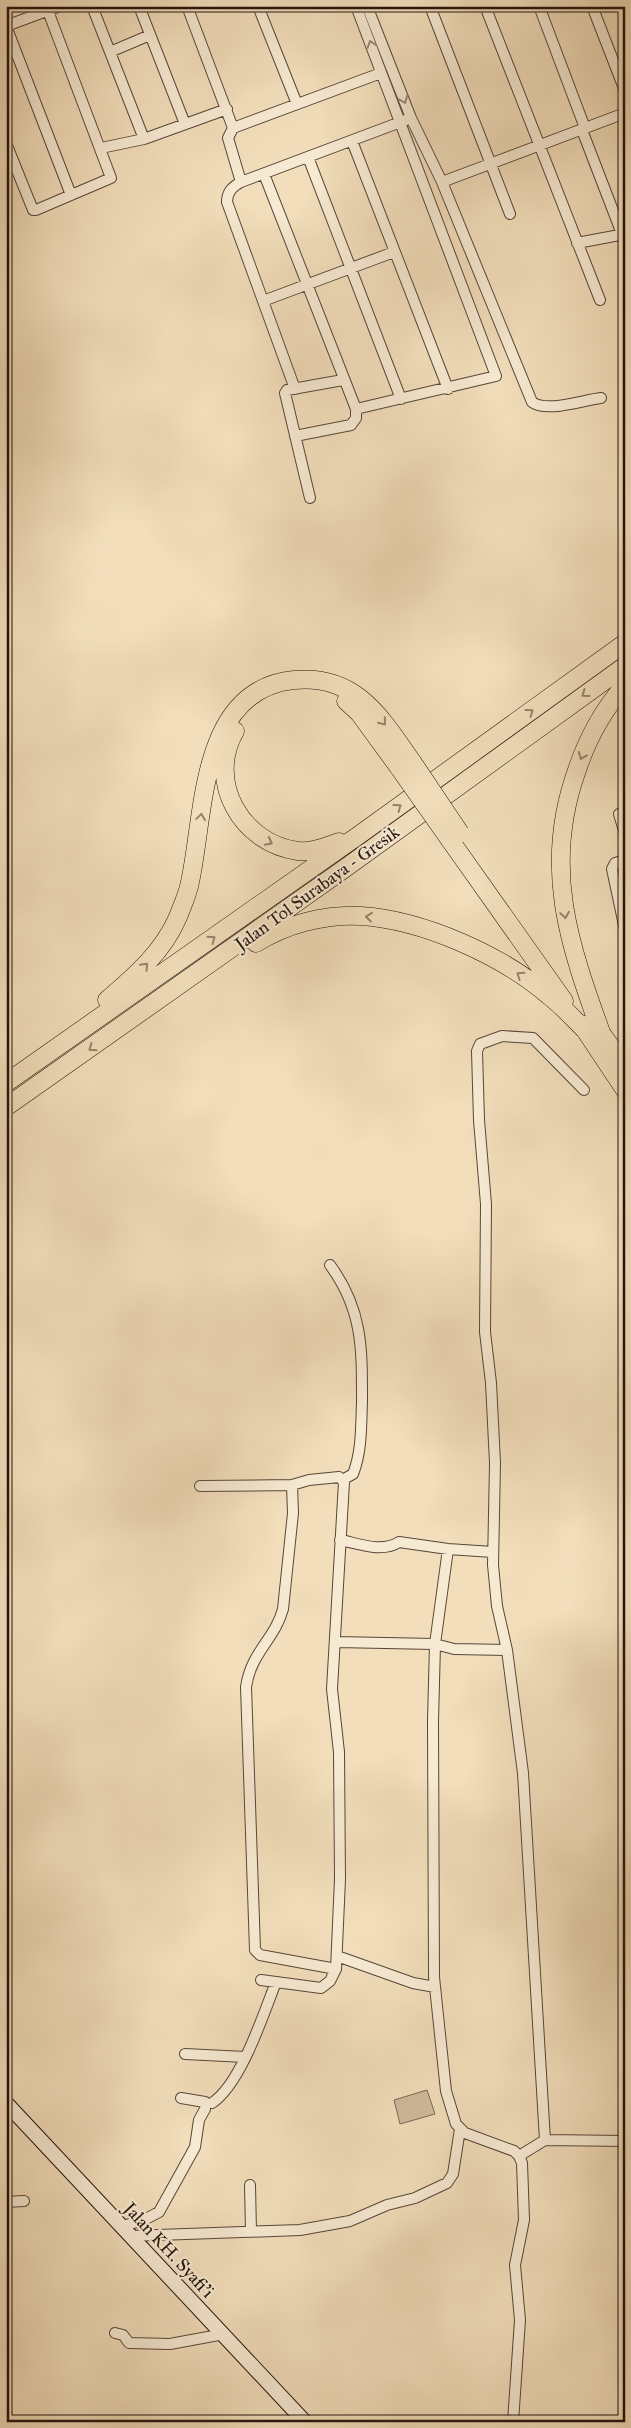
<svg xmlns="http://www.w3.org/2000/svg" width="631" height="2428" font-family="'IM FELL Great Primer',serif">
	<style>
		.green { fill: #cfbb9d; stroke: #796755 }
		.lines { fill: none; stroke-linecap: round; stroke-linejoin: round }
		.minor-casing { stroke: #574638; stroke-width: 12 }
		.secondary-casing { stroke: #23130d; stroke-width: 16 }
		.motorway-casing { stroke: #23130d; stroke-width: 19 }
		.minor { stroke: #f7ead3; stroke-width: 10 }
		.secondary { stroke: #f7ead3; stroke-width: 14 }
		.motorway { stroke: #f2debb; stroke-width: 18 }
		.motorway-bridge-casing { stroke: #23130d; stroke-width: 19; stroke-linecap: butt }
		.motorway-bridge { stroke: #f2debb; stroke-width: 18 }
		.oneway { stroke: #98897a }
		.oneway2 { stroke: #95836d }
		.labels { text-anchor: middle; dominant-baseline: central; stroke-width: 4.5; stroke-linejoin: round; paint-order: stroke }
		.street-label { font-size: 18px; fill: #23130d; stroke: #f7ead3 }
	</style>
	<rect width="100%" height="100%" fill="#f2debb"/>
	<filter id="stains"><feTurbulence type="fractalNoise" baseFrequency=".004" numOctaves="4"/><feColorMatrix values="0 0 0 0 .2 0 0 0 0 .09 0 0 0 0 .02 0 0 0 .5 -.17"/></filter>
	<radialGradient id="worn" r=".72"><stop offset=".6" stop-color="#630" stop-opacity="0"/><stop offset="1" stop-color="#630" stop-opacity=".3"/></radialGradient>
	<path class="green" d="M427,2090L435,2114L400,2124L394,2100Z"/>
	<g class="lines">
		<defs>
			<path id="minor" d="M92,6L144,139
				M139,6L185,124
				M187,6L233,128
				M258,6L297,104
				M367,6L411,118L442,182L532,402C546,413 583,400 601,398
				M430,6L510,214
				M485,6L600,300
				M539,6L585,128
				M592,6L625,91
				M6,26L71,195
				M6,26L60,6
				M110,52L150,35
				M582,130L622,234
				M352,141L448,389
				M6,143L33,210H36L111,178L48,11
				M101,148L144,139L227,109
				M308,157L401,399
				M264,174L356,409V418L351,425L295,436
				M241,182L228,138L233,128L381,73
				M442,182L625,113
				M577,243L625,234
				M263,301L394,252
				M295,389L227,202C227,192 232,187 241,182L406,120
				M356,409L496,376L356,6
				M310,498L285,393L287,390L343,380
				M619,814L625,834
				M625,860L615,863L612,869L625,930
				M330,1265C363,1310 362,1349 362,1402C361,1426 362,1451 353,1474L344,1479
				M292,1485L293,1513L283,1609C275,1639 251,1652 246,1687L255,1950L260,1955L336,1969
				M200,1486L292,1485L309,1480L339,1477L344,1482L332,1689L339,1752L340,1879L336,1969L330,1981L321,1988L261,1980
				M340,1540C360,1544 382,1553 399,1542L448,1549L493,1552
				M448,1549L435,1644L433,1721L434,1977L439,2025L446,2091L456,2124L465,2133L514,2151L519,2156L522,2163L524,2220L515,2265L520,2320L513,2422
				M336,1642L435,1644L454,1649L507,1650L497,1606L493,1565L495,1463L491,1383L485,1332L486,1204L479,1120L477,1051L480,1044L502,1036L533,1038L584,1090
				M507,1650L523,1773L545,2140L519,2156
				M337,1956L413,1983L435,1987
				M185,2054L245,2057
				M181,2098L205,2102
				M212,2103C241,2084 263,2015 276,1982
				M545,2140L625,2141
				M250,2185L251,2232
				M6,2202L24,2201
				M121,2226L142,2221L159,2212L195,2147L199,2120L205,2109
				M130,2236L300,2230L350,2221L387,2205L415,2198L447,2183L453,2174L460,2129
				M115,2333L123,2335L129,2343L170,2344L224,2334"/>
			<path id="secondary" d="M6,2103L305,2422"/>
			<path id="motorway" d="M346,701L359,713L400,769
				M235,731C206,782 242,844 298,851C312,853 327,846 339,842
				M450,840L564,1001
				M256,943C287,924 325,914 361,916C423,920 501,955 548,995C561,1005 572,1017 584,1029
				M107,1000C135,976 163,952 178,917C182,906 188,894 190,882C205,814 199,689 294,680C357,674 381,718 413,763
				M581,1024L625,1090
				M596,1026L625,1066
				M602,1035C569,944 542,867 577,770C587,740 604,709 625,685
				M6,1083L359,835L625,643
				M6,1107L344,869L625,666"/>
		</defs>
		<use href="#minor" class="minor-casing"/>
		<use href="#secondary" class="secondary-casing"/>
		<use href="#motorway" class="motorway-casing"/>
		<use href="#minor" class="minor"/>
		<use href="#secondary" class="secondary"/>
		<use href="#motorway" class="motorway"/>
		<defs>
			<path id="motorway-bridge" d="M413,763L460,833
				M400,769L450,840"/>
		</defs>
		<use href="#motorway-bridge" class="motorway-bridge-casing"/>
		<use href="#motorway-bridge" class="motorway-bridge"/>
	</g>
	<defs><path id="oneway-chevron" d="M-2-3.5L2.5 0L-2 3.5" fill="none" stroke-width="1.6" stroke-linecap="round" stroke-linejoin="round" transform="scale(1.25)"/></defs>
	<g class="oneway">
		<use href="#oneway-chevron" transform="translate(371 44) rotate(-108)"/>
		<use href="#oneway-chevron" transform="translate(404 100) rotate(68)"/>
	</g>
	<g class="oneway2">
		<use href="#oneway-chevron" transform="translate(585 694) rotate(144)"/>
		<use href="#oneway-chevron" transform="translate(530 712) rotate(-36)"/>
		<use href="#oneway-chevron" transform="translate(383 722) rotate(51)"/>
		<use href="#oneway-chevron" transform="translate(582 756) rotate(112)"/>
		<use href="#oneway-chevron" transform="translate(398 807) rotate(-36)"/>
		<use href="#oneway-chevron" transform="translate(201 817) rotate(-82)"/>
		<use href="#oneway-chevron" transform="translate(269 842) rotate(28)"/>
		<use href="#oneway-chevron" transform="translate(565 915) rotate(81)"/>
		<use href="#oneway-chevron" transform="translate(369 917) rotate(-174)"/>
		<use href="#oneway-chevron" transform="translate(212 939) rotate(-35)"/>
		<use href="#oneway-chevron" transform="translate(145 966) rotate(-47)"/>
		<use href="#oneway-chevron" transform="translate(520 975) rotate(-146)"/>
		<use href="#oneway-chevron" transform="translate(92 1048) rotate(145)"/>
	</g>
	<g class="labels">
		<g class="street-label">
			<text transform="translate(317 888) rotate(-36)">Jalan Tol Surabaya - Gresik</text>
			<text transform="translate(169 2250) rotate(47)">Jalan KH. Syafi'i</text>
		</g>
	</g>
	<rect width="631" height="2428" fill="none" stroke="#f2debb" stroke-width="25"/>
	<rect x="8" y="8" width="616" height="2413" fill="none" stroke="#23130d" stroke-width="2.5"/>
	<rect x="12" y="12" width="606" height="2403" fill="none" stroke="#23130d"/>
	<rect width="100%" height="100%" filter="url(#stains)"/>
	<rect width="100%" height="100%" fill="url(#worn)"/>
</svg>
